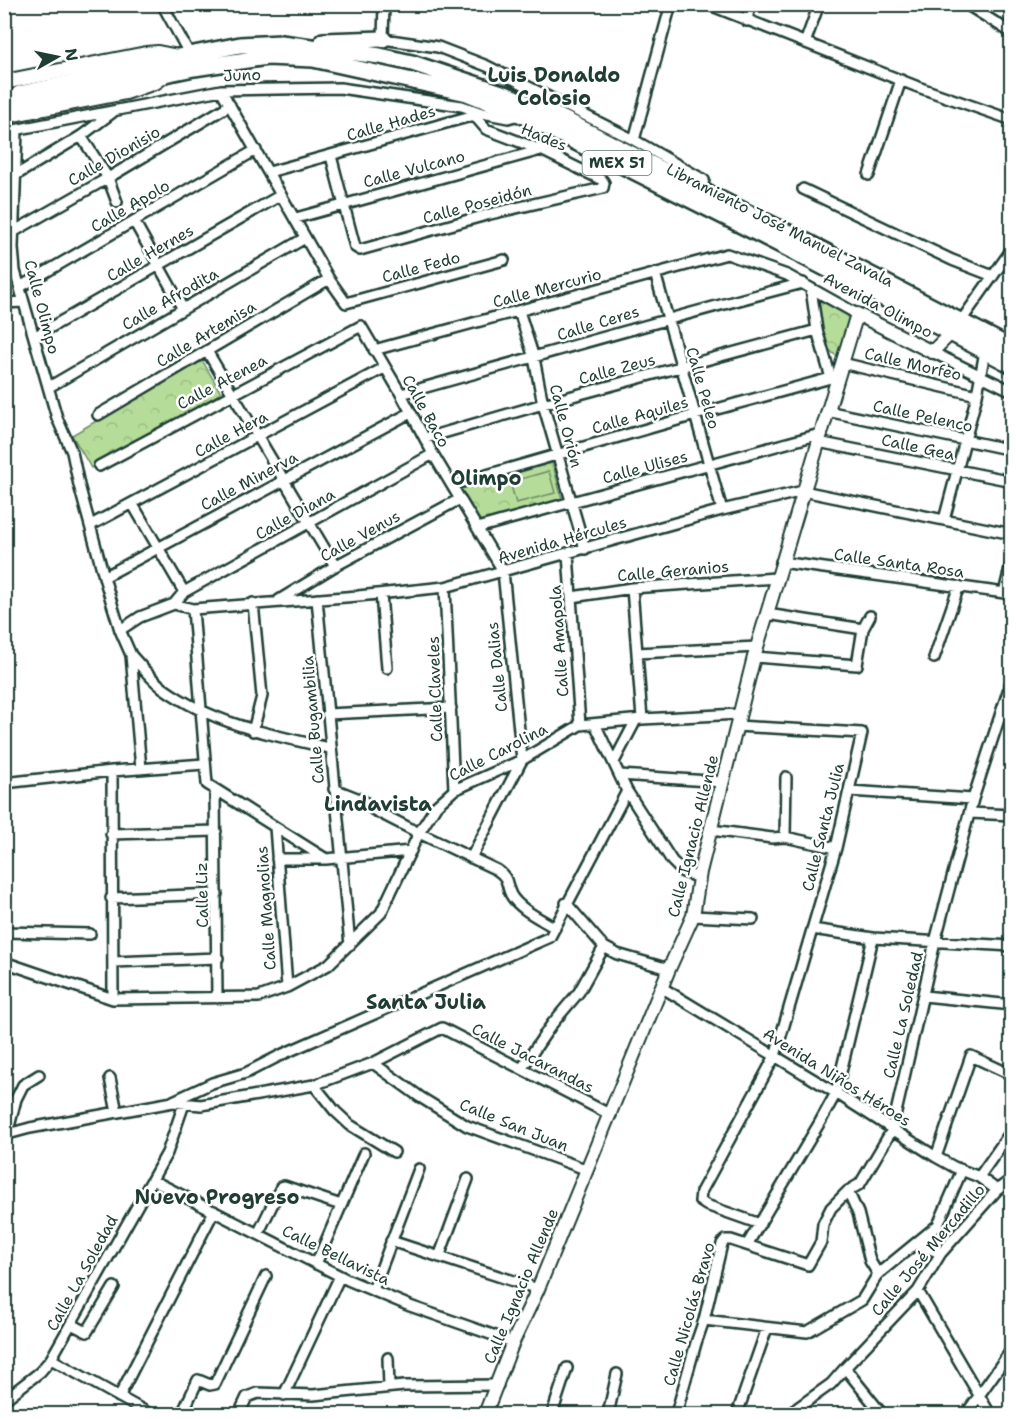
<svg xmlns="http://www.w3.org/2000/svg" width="1016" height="1419" font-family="'Shantell Sans',sans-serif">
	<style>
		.forest { fill: url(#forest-crowns); stroke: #6a8c66; stroke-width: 1.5 }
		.pitch { fill: #b5dc98; stroke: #6a8c66; stroke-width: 1.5 }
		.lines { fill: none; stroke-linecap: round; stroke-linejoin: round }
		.minor-casing { stroke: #1f3d34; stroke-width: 14 }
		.tertiary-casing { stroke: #1f3d34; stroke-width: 16 }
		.secondary-casing { stroke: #1f3d34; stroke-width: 18 }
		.primary-casing { stroke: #1f3d34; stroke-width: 20 }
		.minor { stroke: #fff; stroke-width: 9 }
		.tertiary { stroke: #fff; stroke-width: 12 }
		.secondary { stroke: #fff; stroke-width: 14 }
		.primary { stroke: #fff; stroke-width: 15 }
		.labels { text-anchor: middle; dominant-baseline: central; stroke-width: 5; stroke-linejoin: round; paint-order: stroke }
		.shield { fill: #fff; stroke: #627771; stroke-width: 1.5 }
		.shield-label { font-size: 15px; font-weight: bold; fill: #1f3d34 }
		.street-label { font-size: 16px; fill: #1f3d34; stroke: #fff }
		.quarter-label { font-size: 20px; font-weight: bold; fill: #1f3d34; stroke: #fff }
	</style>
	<defs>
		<pattern id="forest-crowns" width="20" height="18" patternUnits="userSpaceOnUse" patternTransform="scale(1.5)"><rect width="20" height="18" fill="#b5dc98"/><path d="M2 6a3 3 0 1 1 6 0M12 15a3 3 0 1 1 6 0" fill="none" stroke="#9bbe84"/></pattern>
	</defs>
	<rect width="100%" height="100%" fill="#fff"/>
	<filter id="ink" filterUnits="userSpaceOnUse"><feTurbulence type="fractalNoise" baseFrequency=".0167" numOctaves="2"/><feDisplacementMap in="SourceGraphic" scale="12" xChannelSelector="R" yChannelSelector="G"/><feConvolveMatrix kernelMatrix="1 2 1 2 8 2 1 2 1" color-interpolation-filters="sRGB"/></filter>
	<g filter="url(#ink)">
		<path class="forest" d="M816,295L851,315L840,357C820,352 818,313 816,295Z
			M202,360L221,393L91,468L72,435Z
			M552,461L562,499L479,522L457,486Z"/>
		<path class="pitch" d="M549,471L555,493L516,503L510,482Z"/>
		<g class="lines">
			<defs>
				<path id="minor" d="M162,4L190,55
					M384,4L383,39L438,47L487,66L634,140L704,180L699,189
					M707,4L918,87L1012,120
					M966,4L1012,33
					M747,21L750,4
					M805,43L819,4
					M221,90L329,279L346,303L504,260
					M17,130L13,248L15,271L57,418L72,452L79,485L106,584L120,630L131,655L141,769
					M4,132L221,90L340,88L462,106L482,113
					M81,136L108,178L117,202
					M634,140L671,4
					M331,156L355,247L360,250L490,214L603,188L604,183L602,180L541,150L486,129L474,115
					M269,172L482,113L508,118L519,115
					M16,175L81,136L112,113
					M869,175L901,80
					M803,189L952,260L993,276
					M296,218L541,150
					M134,221L183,309
					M13,232L108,178L230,105
					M655,273L722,510
					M20,287L256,150
					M811,289L817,330L831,378
					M4,303L23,302
					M519,311L534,358L543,404L585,549
					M961,321L1012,249
					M34,337L281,195
					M374,350L727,254L787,275L857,314
					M207,351L335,566
					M932,352L1012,391
					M842,363L977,395
					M49,387L305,238
					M401,394C535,357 668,318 803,283
					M827,411L1012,450
					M98,415L329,279
					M426,438L543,404L817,330
					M818,442L1012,481
					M99,466L361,326L401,394L433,454L503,571L522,760L471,858
					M452,485L695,415L838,376
					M132,503L184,592
					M944,520L977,395L985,351
					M91,525L384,368
					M477,528L820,434
					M568,554L580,725
					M781,562L1012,594
					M104,577L410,413
					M445,587L454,790
					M632,588L642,719
					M1004,593L1012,560
					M381,594L387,668
					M572,597L632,588L776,578
					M317,599L350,945
					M279,600L335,566L460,499
					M174,604L184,592L433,454
					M193,609L207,784L326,859
					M767,614L863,629
					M120,630L140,617L174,604L193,609L358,596L445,587L722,510L803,491L1012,534
					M637,653L757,647
					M131,655C141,666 151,679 163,688C213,724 271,735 330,748
					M754,657L857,665L863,629L870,616
					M934,658L959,586
					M327,714L451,708
					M595,724L627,791L672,861L683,872L699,878
					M736,726L862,733L836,848L775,1056L701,1192L700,1201L706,1205L760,1224
					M253,731L262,696L253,603
					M614,762L636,720
					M112,771L113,999
					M620,775L723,782
					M4,783L112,771L204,764
					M334,789L362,800L374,810L419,833L497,870C510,879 505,883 511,895C519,909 541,919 555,928
					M215,791L217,998
					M849,791L973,799
					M970,813L1012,815
					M275,827L287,987
					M711,830L772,838L785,837L836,848
					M111,834L216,831
					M785,837L786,777
					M277,859H326L411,851
					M111,898L217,894
					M566,903L604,947L617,954L669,969
					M693,916L753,919
					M812,929L873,938L1012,946
					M4,932L90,934
					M4,962L113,999L259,997L287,987L328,965L381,913L419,833L436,806L454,790L522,760L580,725L642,719L739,714
					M113,962L218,958
					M661,987L836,1093L936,1157L954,1167L979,1177L997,1190
					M924,996L1012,1005
					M373,1063L420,1097L467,1126L588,1170
					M522,1068L552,1024L579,992L604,947
					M110,1078L117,1112
					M314,1085L335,1111L350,1125L394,1152
					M173,1101L212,1083L246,1073L283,1054L550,937L627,791
					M4,1135L30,1128L173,1102L201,1105L314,1085L373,1063L442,1028L611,1115
					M7,1135L16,1099L23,1085L39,1075
					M936,1157L971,1056L1012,1075
					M979,1177L1012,1130
					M152,1180L348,1280L410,1306L513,1342
					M848,1191L858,1213L870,1261L878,1274
					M258,1234L281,1187L284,1186L341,1205
					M391,1241L538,1289
					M916,1244L941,1253
					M747,1245L820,1122L836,1093L873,938
					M439,1257L468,1179
					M316,1264L364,1153
					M373,1290L419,1169
					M918,1291L990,1414
					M704,1320L807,1332L862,1300L878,1274L938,1225L962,1170
					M71,1324L87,1332L114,1287
					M388,1358L389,1387
					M51,1359L150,1414
					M845,1368L882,1414
					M284,1395L340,1276
					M119,1397L214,1211
					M4,1400L40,1372L51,1359L167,1153L184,1104
					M182,1414L198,1380L210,1385L215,1384L266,1276
					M239,1414L247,1397L258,1393L313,1395L404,1386L498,1385
					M552,1414L567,1368
					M608,1414L617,1374
					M676,1414L696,1343L704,1320L722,1244L725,1240H731L808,1265L821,1242L823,1224L831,1208L848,1191L860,1184L892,1130L935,942L973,799L1012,679
					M737,1414L767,1328
					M789,1414L831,1384L845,1368L918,1291L941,1253L997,1190L1012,1179
					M966,1414L1012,1349"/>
				<path id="tertiary" d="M485,1414L513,1342L538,1289L669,969L693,916L700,872L754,657L857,314L932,352L951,333"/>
				<path id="secondary" d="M4,82L146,54L158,53L178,57
					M4,116L126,92L155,82L162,77"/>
				<path id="primary" d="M323,41L383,39
					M19,94L136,69L178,57L240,45L281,43L380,56L412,63L505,94L563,119L699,189L799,238L1012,348
					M4,107L194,68L267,57L313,59L467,93L522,115L789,249L1012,365"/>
			</defs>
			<use href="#minor" class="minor-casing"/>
			<use href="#tertiary" class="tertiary-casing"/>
			<use href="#secondary" class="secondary-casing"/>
			<use href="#primary" class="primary-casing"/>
			<use href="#minor" class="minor"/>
			<use href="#tertiary" class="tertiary"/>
			<use href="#secondary" class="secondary"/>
			<use href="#primary" class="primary"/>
		</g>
	</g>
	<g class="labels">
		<rect class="shield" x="582.5" y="151" width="69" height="24" rx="4.5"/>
		<g class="shield-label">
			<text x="617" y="163">MEX 51</text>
		</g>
		<g class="street-label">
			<text transform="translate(242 75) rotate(-2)">Juno</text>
			<text transform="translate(391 123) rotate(-16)">Calle Hades</text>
			<text transform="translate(544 137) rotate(23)">Hades</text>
			<text transform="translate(114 156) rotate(-30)">Calle Dionisio</text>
			<text transform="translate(414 169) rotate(-15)">Calle Vulcano</text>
			<text transform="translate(477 204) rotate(-15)">Calle Poseidón</text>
			<text transform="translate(130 206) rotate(-30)">Calle Apolo</text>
			<text transform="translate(780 225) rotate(27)">Libramiento José Manuel Zavala</text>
			<text transform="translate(150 253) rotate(-30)">Calle Hernes</text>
			<text transform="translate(421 267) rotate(-15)">Calle Fedo</text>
			<text transform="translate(547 288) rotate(-15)">Calle Mercurio</text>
			<text transform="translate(170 299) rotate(-30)">Calle Afrodita</text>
			<text transform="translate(878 305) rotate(28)">Avenida Olimpo</text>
			<text transform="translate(42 307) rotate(75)">Calle Olimpo</text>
			<text transform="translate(598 323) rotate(-17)">Calle Ceres</text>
			<text transform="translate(206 334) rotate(-31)">Calle Artemisa</text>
			<text transform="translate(913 364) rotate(13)">Calle Morfeo</text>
			<text transform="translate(617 369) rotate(-15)">Calle Zeus</text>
			<text transform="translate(222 382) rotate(-28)">Calle Atenea</text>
			<text transform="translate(703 388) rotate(74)">Calle Peleo</text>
			<text transform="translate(426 411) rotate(61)">Calle Baco</text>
			<text transform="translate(640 415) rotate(-16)">Calle Aquiles</text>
			<text transform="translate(923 416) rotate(12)">Calle Pelenco</text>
			<text transform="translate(566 426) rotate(75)">Calle Orión</text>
			<text transform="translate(231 434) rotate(-28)">Calle Hera</text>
			<text transform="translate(918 447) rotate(12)">Calle Gea</text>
			<text transform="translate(645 467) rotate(-15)">Calle Ulises</text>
			<text transform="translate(249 481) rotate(-28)">Calle Minerva</text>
			<text transform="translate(295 514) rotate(-29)">Calle Diana</text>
			<text transform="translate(360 536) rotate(-29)">Calle Venus</text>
			<text transform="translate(562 540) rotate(-16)">Avenida Hércules</text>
			<text transform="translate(899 563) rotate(8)">Calle Santa Rosa</text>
			<text transform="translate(673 571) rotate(-5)">Calle Geranios</text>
			<text transform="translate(559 641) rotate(-94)">Calle Amapola</text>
			<text transform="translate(497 667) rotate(-96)">Calle Dalias</text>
			<text transform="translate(435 689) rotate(-92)">Calle Claveles</text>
			<text transform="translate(313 720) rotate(-95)">Calle Bugambilia</text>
			<text transform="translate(498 752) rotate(-27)">Calle Carolina</text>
			<text transform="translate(823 827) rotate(-76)">Calle Santa Julia</text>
			<text transform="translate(693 836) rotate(-76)">Calle Ignacio Allende</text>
			<text transform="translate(202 895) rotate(-91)">Calle Liz</text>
			<text transform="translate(266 908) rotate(-94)">Calle Magnolias</text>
			<text transform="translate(903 1015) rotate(-77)">Calle La Soledad</text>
			<text transform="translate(533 1058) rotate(27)">Calle Jacarandas</text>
			<text transform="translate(837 1077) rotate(32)">Avenida Niños Héroes</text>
			<text transform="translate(514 1125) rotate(22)">Calle San Juan</text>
			<text transform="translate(928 1250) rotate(-50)">Calle José Mercadillo</text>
			<text transform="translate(336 1255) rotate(26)">Calle Bellavista</text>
			<text transform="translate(82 1273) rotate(-61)">Calle La Soledad</text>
			<text transform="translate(521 1286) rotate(-67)">Calle Ignacio Allende</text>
			<text transform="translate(689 1314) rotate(-74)">Calle Nicolás Bravo</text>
		</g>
		<g class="quarter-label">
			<text x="554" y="75">Luis Donaldo<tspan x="554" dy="23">Colosio</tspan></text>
			<text x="486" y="478">Olimpo</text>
			<text x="378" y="804">Lindavista</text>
			<text x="426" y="1002">Santa Julia</text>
			<text x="217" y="1197">Nuevo Progreso</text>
		</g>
	</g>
	<rect width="1016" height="1419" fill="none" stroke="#fff" stroke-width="24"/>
	<rect x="12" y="12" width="992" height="1395" fill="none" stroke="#1f3d34" stroke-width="2" filter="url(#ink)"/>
	<g transform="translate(57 57) rotate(81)" stroke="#ffffff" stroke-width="4.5" paint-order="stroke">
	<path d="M0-4.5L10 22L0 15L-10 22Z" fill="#1f3d34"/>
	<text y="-9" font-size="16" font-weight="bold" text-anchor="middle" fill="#1f3d34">N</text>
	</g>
</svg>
